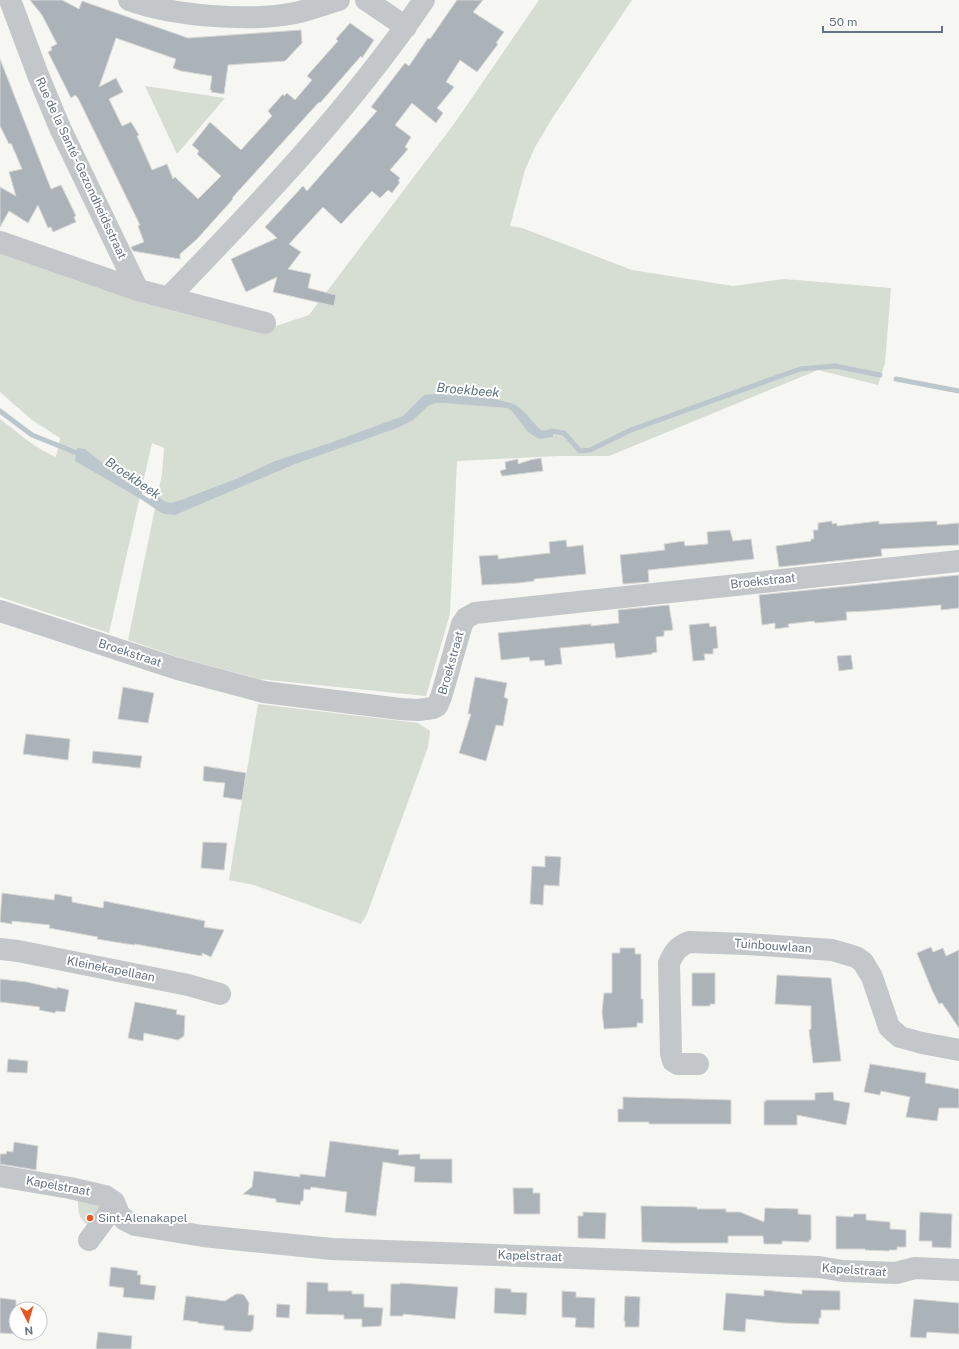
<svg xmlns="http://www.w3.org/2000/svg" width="959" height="1349" font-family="'Public Sans',sans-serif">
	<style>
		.green { fill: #d6ddd3 }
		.water { fill: #bcc7cd }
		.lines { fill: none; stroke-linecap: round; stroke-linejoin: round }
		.stream { stroke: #bcc7cd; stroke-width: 5 }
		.building { fill: #abb2b8; stroke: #d7d7d5 }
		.minor { stroke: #c3c7ca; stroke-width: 22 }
		.poi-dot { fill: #e75720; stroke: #fff; stroke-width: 1.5 }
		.labels { text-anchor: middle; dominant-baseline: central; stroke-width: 4; stroke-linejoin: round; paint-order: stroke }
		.street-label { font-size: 12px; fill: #647484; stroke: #fff }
		.poi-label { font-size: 12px; fill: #647484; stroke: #fff; text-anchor: start }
		.water-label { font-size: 13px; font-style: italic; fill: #5f7681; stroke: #fff }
	</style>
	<rect width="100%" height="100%" fill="#f6f6f2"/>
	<path class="green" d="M539,0H632L553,117L535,147L525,170L510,226L522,228L632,270L733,286L784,279L891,288L885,363L878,385L818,370L609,456H557L457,461L450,614L426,696L259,679L181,658L128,640L162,474L164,448L152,443L109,633L0,597V419C19,433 34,448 56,457L60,438L32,420L0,392V252L264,330L309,315L454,124Z
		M145,86L225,98L177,154Z
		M258,704L418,723L430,731L428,747L367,914L361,924L254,885L229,880Z
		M78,1199L102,1206L88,1225C78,1219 78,1210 78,1199Z"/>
	<path class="water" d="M424,395C440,392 504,397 517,406C526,412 532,422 541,430L547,431L553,429V437L539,439L528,432L511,410L507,408L445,403H435L428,406L413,420L397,428L295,464L175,515L165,514L158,511L149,504L152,492L164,501L171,503L181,500L236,479L275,461L330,443L403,416Z
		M77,448L85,449L112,471L143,488L141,499L75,461Z"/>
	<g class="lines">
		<path class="stream" d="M896,379L959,391
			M0,411L32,435L77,453L81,456
			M547,433L551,431L564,433L580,451L590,450L631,430L800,369L835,366L880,375
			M136,493L154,505"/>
	</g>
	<path class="building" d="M30,0H62L79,9L82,1L188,38L301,30L302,43L285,61L228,65L224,94L211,92L212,90H210L212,76L181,71L173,68L176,59L173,58L116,38L99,87L116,78L123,92L109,99L122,126L131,122L139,135L137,136L152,170L167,164L173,179L175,177L198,199L221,176L197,154L199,151L192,145L210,122L241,150L272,116L268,111L283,94L284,96L287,93L295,100L312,80L307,76L338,41L336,39L350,23L374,40L362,58L361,56L320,103L319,102L232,198L233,199L197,239L180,254V259L133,251L131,247L144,242L138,226L140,225L78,98L75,95L71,98L48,52L52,50L51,47L57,44L42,15Z
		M457,0H483L473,12L504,32L496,43L498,44L477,72L460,60L446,82L454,87L437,108L443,113L436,123L412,103L395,125L411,137L405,147L408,149L390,170L400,178L398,181L400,182L392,193L388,190L380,198L372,191L341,224L323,207L289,244L301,252L288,269L311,274L308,288L336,295L334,306L273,292L277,277L246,292L231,259L277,238L265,227L303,186L307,191L377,111L371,107L405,63L409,66L428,38L430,39Z
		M0,59L51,189L61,185L76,216L74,217L76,222L53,232L51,227L48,228L38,205L28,223L9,211L0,227V187L16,196L9,172L22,169L11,143L9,144L0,126Z
		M541,458L543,471L502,476L500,471L506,469L505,462L518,459V464L530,460Z
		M832,521V524L837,523V526L879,521V524L937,521V525L959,523V545L881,549L882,556L779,567L776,546L811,541V539H814L813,530H818V523Z
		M730,530L733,541L751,539L754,559L648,570L649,582L623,584L620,555L665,550L664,544L684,541L685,546L708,544L707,532Z
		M566,540L567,547L583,545L586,574L534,579V581L518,583L482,585L479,556L498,555V559L550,553L549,542Z
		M959,575V608L941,610V605L868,611L846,612L847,620L815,623L814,621L788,624L789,627L775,629V623L762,625L759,595Z
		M669,605L673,630L664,631V636L656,637L657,652L652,653V654L616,658L614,643L560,648L562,664L545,666L544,660L530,661L529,657L501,660L498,633L591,624V626L619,623L618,610Z
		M709,623L710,627L716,626L718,648L713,649V654H704L705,660L693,661L689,625Z
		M851,655L853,669L839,671L837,656Z
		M475,677L507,683L504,697L508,699L503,726L496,725L486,761L459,753L471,714H468Z
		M123,687L154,693L148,723L118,719Z
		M26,734L70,739L68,760L23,754Z
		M93,751L142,756L140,768L92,763Z
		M204,766L246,773L242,800L223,797L225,783L204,781L203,780Z
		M203,842L227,843L224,870L201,868Z
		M545,856L561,857L559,886L544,885L543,905L530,904L532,866L545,867Z
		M2,893L54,900L55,894L72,897V902L103,908L104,901L205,921L204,927L224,930L211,957L202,953V956L135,944V945L121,943L97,939L98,937L49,928L50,925L12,921V924L0,922Z
		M931,947L933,952L943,948L946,956L959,950V1028L942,1003L939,1004L932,990L917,953Z
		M620,948H635V954H641V999H643V1023H637V1027L604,1029L602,1012L604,993H612V953H620Z
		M692,973H715V1004H710V1006H692Z
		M777,975L831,978L841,1061L813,1063L809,1030L811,1029V1006L775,1004Z
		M0,979L27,982L57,989V987L69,990L65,1012L56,1011L55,1013L39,1010L40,1007L0,1002Z
		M135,1002L177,1010L176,1014L185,1016L184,1036L178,1040L144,1033L143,1041L128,1038Z
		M8,1059L28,1061L27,1073L7,1072Z
		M870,1064L926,1073L925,1083L959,1089V1108H939L937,1121L906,1117L910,1097L881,1091L880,1095L864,1092Z
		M833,1092L834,1100L850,1103L846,1125L797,1115V1125H764V1101L766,1102V1100H815V1093Z
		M623,1097L731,1100V1124H649V1122H618V1109H623Z
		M330,1141L399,1150L398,1155L420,1154V1159H452V1183L414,1182L415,1167L383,1162L376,1216L345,1212L347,1192L311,1187L310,1190L304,1189L303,1201H301L300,1205L276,1202V1199L243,1194L252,1187L254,1171L300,1177V1174L325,1177Z
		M14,1142L38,1146L36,1170L0,1164V1154H6L7,1151L13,1152Z
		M513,1188H533V1193H540V1214H514Z
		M641,1206L697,1207V1209H726V1212H740L764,1222L765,1208L798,1209V1214L811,1215V1240H809V1242L782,1241V1244H764L763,1236H728V1243H673L642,1242Z
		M583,1212L606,1213L605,1239L578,1238V1216H583Z
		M920,1212L952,1214L951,1248L932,1247V1241H919Z
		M854,1214H866V1220L890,1222V1229L906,1230V1247H897V1250H889V1251L865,1250V1249H836V1216L853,1217Z
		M111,1267L138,1271L137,1275H141L140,1284L156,1286L154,1300L123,1297L124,1288L109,1286Z
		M307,1282L328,1283V1291H352V1294H364V1307L383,1308L381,1326L362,1327V1319H344V1315L306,1314Z
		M400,1283L458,1287L455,1319L403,1314V1316H390L391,1284H400Z
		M495,1288L511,1289V1292L527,1293L526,1315L494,1313Z
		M764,1290L802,1294V1290L840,1291V1310H821V1318H819V1324L783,1323L746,1319L745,1332L723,1330L726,1293L764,1296Z
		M562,1291L576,1292V1297L595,1298L594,1328L575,1327L576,1318L562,1317Z
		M236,1294H241L244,1295L249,1303L248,1315H254L253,1330H251V1332L224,1330V1326L198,1323V1322L183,1320L186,1296L225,1301Z
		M625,1296L640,1297L639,1327H625V1321H624Z
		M0,1298L16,1300V1334L0,1333Z
		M914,1299L959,1303V1334L927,1332L926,1338L910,1337Z
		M277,1304L290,1305L289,1318L276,1317Z
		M98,1332L132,1336L131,1349H96Z"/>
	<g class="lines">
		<path class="minor" d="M10,0L38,75L60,128L138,290
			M129,0C172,16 250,22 295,13C310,10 325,4 339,0
			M366,0L406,27
			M0,242L138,290L265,323
			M168,298C259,204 350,109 424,0
			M0,611L178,669L264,692L400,709L418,710L433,708L437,706L441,697L462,624L466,618L475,613L959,561
			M0,949L18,951L188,985L220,994
			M698,1064H678L673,1061L671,1054L669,963C674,952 678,946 689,942L747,944L832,950L856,957L863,962L872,977L889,1027L900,1037L922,1043L959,1050
			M0,1176L70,1188L105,1196L114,1202L119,1214L125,1220L135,1225L203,1236L332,1249L819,1267L843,1271L896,1273L915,1268L959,1270
			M89,1240L106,1217L114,1202"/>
	</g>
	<circle class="poi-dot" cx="90" cy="1218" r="4"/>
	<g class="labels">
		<g class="street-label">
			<text transform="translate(81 168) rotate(65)">Rue de la Santé - Gezondheidsstraat</text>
			<text transform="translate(763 581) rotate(-6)">Broekstraat</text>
			<text transform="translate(130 653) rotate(18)">Broekstraat</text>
			<text transform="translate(451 663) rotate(-74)">Broekstraat</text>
			<text transform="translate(773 946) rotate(4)">Tuinbouwlaan</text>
			<text transform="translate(111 969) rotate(11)">Kleinekapellaan</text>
			<text transform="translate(58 1186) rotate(10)">Kapelstraat</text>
			<text transform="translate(530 1256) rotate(2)">Kapelstraat</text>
			<text transform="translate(854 1270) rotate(4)">Kapelstraat</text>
		</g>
		<g class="poi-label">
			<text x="98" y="1218">Sint-Alenakapel</text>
		</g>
		<g class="water-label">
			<text transform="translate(468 390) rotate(5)">Broekbeek</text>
			<text transform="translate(133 478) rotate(34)">Broekbeek</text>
		</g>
	</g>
	<g transform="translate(28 1321) rotate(175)"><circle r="19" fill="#ffffff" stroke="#c1c7ce"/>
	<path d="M0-3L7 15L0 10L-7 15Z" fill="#e75720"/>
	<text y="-6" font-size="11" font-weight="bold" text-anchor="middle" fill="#647484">N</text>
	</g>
	<path d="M823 26v6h119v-6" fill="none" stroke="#647484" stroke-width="2"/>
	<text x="829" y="26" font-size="12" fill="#647484" stroke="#ffffff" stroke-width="3" paint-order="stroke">50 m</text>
</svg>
